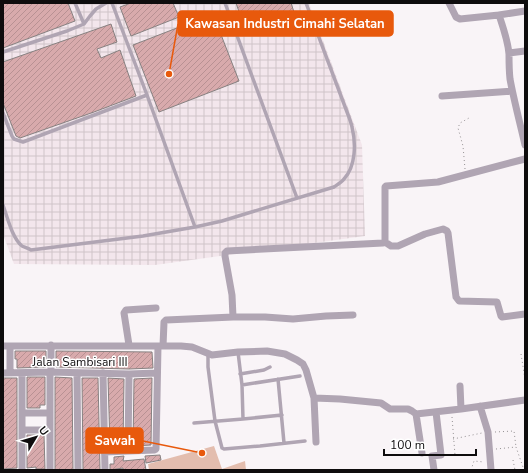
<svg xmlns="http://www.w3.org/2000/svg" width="528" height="473" font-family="'Nunito Sans',sans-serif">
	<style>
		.industrial { fill: url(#industrial-grid) }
		.grass { fill: #e3bdae }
		.building { fill: url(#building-hatch); stroke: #878181 }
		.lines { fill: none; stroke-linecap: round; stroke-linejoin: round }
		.path { stroke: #949092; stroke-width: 1; stroke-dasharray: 1 3; stroke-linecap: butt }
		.lane { stroke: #b0a5b3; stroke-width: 3.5 }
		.street { stroke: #b0a5b3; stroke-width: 7 }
		.labels { text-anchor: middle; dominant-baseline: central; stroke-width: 3; stroke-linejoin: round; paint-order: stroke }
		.street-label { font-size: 12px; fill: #0e0c0d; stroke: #fff }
		.leader { fill: none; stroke: #e8590c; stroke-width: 1.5 }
		.callout-dot { fill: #e8590c; stroke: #fff; stroke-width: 1.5 }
		.callout { fill: #e8590c; stroke: #e8590c; stroke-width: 1.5 }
		.callout-label { font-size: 13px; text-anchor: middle; font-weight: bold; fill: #fff }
	</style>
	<defs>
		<pattern id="industrial-grid" width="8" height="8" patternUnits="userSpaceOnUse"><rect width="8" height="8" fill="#f3e6ec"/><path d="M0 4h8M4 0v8" fill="none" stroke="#cfc4c9"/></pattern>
		<pattern id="building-hatch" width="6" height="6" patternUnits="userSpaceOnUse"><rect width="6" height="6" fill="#d8aaac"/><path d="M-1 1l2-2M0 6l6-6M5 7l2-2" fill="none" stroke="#b89193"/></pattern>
	</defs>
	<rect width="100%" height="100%" fill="#f9f4f7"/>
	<path class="industrial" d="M3,3H309L362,145L365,236L155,265L14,264L3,234Z"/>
	<path class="grass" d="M214,446L222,469L245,461L246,470H149L148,464Z"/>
	<path class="building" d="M3,3H68L75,21L3,48Z
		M131,3H173L179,17L131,36L120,7Z
		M236,3H291L296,18L247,35Z
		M213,14L239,81L159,112L133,45Z
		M111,24L117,42L97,49L101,58L120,50L136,96L94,112L20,138L16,136L3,103V62Z
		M15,351H46V367L17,368V359H15Z
		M56,351L152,352L153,368L129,369L56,367Z
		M27,377H45V405H40V408H27Z
		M55,377L72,378L73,470H55Z
		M3,378H17V468L3,469Z
		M82,378H98L100,470H83Z
		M108,378L124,379L123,446H110Z
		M152,378L151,445L133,446L134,379Z
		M27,435H44L45,469H36V467L27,468Z
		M160,455L161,460L146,463L145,456Z
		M124,456L123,461L144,459L146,470H123V468L110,470V464H114V457Z"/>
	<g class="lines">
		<path class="path" d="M465,169L463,146L458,128L460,123L469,118
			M521,354L525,379
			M452,417L455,455
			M495,432L514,431L516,447
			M453,439L482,433
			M496,449L516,447L524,470
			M513,460L515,470
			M471,470L474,461L484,462"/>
		<path class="lane" d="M75,3L84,24
			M112,3L147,95L195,227
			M225,3L297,198
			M3,52L67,31L84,24L90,16L96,9L106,3
			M3,113L12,136L14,139L23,142L147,95
			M3,205C7,216 12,238 22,246C24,247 28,248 31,250L143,236L195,227L222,221L334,187C337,185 342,182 344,179C356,166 356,143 352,127C351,122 349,117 347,112L306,3
			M208,353V367L215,421L222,448L224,449L260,446L305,441
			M240,374L264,370L270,367
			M278,379L284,443
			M242,385L300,376
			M243,419L282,415
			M194,423L243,419L242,385L238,352"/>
		<path class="street" d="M449,3L456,17L460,19L499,15C503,27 508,41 509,54C509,62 509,70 510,79C514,101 520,123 525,145
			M499,15L525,11
			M509,53L525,51
			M442,96L512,91
			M385,242L391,246H398L425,234L443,229L447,231L448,233L456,297L459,301L497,302L501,316L502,317L525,314
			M233,317L232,295L225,256V253L227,251L383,243L385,241V187L386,186L438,182L525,159
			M51,345V373
			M129,345L124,313L126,310L156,308
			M3,346H181L192,347L212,355L238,352L267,351L285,354L297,360L303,364L306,370L314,398L316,442
			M10,346V373
			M163,346L164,322L166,320L233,317H265L293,319L326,316L353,315
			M50,372V470
			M3,373L50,372L129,374L157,373
			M77,373L78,470
			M103,373L105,470
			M460,386L461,409
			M314,398L340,399L381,403L390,409H408L412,411L416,414
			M480,406L488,432L491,470
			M23,413H50
			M416,414L461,409L525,400
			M416,414L422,453
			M22,430H50
			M128,451L129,374
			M104,452L154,450L156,449L158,346
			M22,470V373
			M434,470L432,456L441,455L436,412"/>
	</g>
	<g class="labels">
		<g class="street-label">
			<text x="80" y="362">Jalan Sambisari III</text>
		</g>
	</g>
	<path class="leader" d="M169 74L178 24M202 453L143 441"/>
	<g class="callout-dot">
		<circle cx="169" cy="74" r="4"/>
		<circle cx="202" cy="453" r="4"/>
	</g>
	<g class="callout">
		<rect x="178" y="11" width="215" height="25" rx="4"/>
		<rect x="86" y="428" width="57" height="25" rx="4"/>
	</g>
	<g class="callout-label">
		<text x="285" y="28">Kawasan Industri Cimahi Selatan</text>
		<text x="115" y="445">Sawah</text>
	</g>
	<rect width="528" height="473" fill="none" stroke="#0e0c0d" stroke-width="8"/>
	<g transform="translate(36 437) rotate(52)" stroke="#ffffff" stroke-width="3" paint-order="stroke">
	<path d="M0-3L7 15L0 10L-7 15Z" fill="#0e0c0d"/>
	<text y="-6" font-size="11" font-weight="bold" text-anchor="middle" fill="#0e0c0d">U</text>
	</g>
	<path d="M384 449v6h92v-6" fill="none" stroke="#0e0c0d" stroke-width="2"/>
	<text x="390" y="449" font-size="12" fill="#0e0c0d" stroke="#ffffff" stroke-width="3" paint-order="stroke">100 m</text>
</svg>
